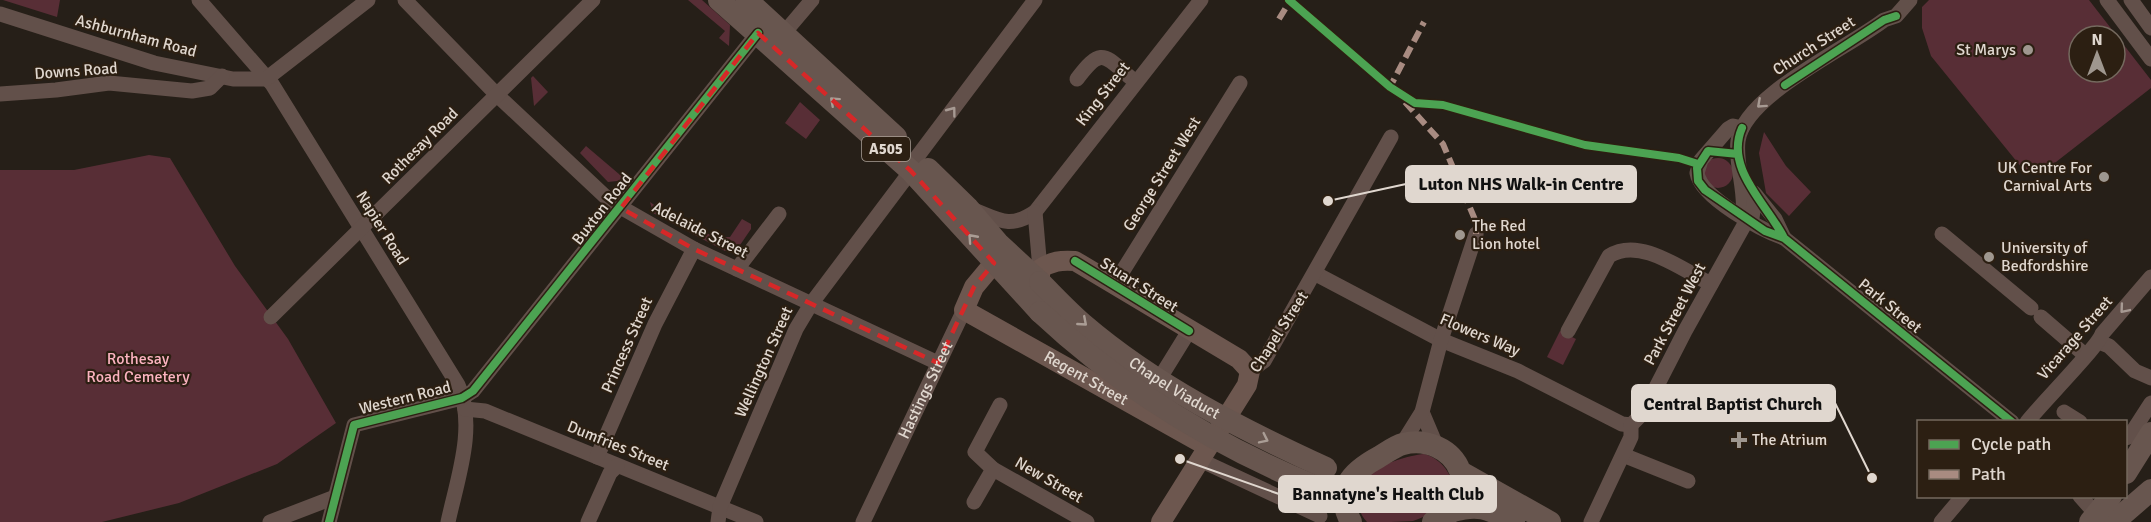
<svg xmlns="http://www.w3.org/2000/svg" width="2151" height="522" font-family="Signika,sans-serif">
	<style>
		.green { fill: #582e36; fill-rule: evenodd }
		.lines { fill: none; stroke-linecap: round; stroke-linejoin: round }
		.minor { stroke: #62504a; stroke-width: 15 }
		.major { stroke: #6d574f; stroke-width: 20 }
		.highway { stroke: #68564f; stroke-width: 22 }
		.highway-bridge { stroke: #68564f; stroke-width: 22 }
		.quiet { stroke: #a88b81; stroke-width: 6; stroke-dasharray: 12 6; stroke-linecap: butt }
		.cycleway-casing { stroke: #2c1f12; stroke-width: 11 }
		.cycleway { stroke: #4ca352; stroke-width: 8 }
		.oneway { stroke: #aa9d95 }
		.oneway2 { stroke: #a79a93 }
		.marked { fill: none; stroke: #d62828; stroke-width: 4.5; stroke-dasharray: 12 8; stroke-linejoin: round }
		.poi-dot { fill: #9f978f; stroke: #2c1f12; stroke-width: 2 }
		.labels { text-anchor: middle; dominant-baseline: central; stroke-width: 4.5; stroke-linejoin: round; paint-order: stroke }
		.shield { fill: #2c1f12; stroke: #aaa096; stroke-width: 1.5 }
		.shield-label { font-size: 15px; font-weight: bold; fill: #e0d7cf }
		.street-label { font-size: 16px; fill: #e0d7cf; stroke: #2c1f12 }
		.poi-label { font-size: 16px; fill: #e0d7cf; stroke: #2c1f12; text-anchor: start }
		.park-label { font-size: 16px; fill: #fcb3c0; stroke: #2c1f12 }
		.leader { fill: none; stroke: #e0d7cf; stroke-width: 2 }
		.callout-dot { fill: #e0d7cf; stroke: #2c1f12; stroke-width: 2 }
		.callout { fill: #e0d7cf; stroke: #e0d7cf; stroke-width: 2 }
		.callout-label { font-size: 18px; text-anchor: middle; font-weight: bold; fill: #111 }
	</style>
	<rect width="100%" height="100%" fill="#261f18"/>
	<path class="green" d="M3,0H60L57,17Z
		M688,0H702L730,25L729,46L719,38L725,31Z
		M1929,0H2089L2151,80V88L2056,162L2026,173L1931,56L1922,28V7ZM2079,36H2115V72H2079Z
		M533,76L548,92L534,106L531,78Z
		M800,102L820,120L806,139L785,123Z
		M1764,132L1786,166L1811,192L1789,216L1766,193L1759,153Z
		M586,146L626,180L608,182L580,153Z
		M149,155L170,158L235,266L288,339L336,423L277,464L179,503L102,522H0V170H74Z
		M1703 173a15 15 0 1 1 30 0a15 15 0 1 1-30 0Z
		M650,202L687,228L691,224L714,237H730L742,219L751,224V229L738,248L725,251L653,213Z
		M1560,331L1576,339L1563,365L1547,357Z
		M1424,454C1444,459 1462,484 1446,503C1440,510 1422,518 1413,521C1401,522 1381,522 1367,522C1356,511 1352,487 1366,475C1377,465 1410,455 1424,454Z"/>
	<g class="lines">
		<g class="minor">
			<path d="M199,0L272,84L458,385C477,426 457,480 448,522"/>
			<path d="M405,0L497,95L610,201L694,249L938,363"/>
			<path d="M2107,0L2151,59"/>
			<path d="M2131,0L2151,28"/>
			<path d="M0,14L154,63L233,79H266L368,0"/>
			<path d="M784,33L812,0"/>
			<path d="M1077,79C1104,43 1105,58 1136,82"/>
			<path d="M0,94L56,90L109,83L192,91L210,88L222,76"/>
			<path d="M1742,128L1733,126L1728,129L1701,160L1697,173C1701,198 1762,230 1784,238L2012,422"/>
			<path d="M917,157L1035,0"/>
			<path d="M1754,193L1775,219L1784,238"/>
			<path d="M974,210C999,220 1010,229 1035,212L1201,0"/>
			<path d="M1035,212L1040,269"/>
			<path d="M1747,220L1743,214C1746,190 1735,164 1738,141C1744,95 1848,48 1884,20L1896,16L1910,0"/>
			<path d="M1942,234L2031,308"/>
			<path d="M737,269L779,214"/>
			<path d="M1316,274L1441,340L1518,371L1622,424L1631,425"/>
			<path d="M1114,285L1240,83"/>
			<path d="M271,317L593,0"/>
			<path d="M2041,317L2085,355"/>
			<path d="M1568,331L1609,256C1640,236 1682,270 1711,284"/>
			<path d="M2099,342L2109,346L2135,371L2151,378"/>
			<path d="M1250,371L1264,361L1391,137"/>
			<path d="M1155,386L1189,331"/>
			<path d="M465,409L485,411L756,522"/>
			<path d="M1422,412L1436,445"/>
			<path d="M2064,412L2080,422"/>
			<path d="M2027,422C2040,405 2098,347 2102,334L2151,277"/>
			<path d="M1631,425L1643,413L1685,331L1747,220L1752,218L1755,196"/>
			<path d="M2126,438L2129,437L2151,403"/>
			<path d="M1402,444L1422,412L1441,340L1476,234"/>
			<path d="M1623,455L1688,481"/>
			<path d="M597,457L655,324L694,249"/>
			<path d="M1200,460L1320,516"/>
			<path d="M993,469L1087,522"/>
			<path d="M2080,496L2102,521"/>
			<path d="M974,502L993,469L975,452L1000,405"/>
			<path d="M270,522L335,497"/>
			<path d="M329,522L354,425L462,398L473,391L758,33"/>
			<path d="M588,522L610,473L617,466"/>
			<path d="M718,522L720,507L796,329L811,304L911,171"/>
			<path id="s1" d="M863,522L964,310"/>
			<path d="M1591,522L1631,437V425"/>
			<path d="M1941,522L1963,496"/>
		</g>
		<g class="major">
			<path id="s2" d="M994,263L974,287L964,310L1205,445"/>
			<path d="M1040,282V269C1052,261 1061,260 1075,261L1239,359L1250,371L1247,385L1161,522"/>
		</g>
		<path class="highway" d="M719,0L911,171L1040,312
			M747,0L896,137
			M928,169L968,208L998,243L1040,282
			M1461,472L1550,522
			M2126,473L2151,433
			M1453,511C1481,503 1490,510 1514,522
			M1351,522C1334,490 1351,472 1379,457C1386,453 1395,446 1403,444C1426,438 1452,449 1460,471C1465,484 1459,499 1453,511L1433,522
			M2114,522L2151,490"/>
		<g class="highway-bridge">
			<path id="s3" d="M1040,282C1054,296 1068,311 1083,324C1154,385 1241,429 1326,468"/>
			<path d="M1040,312C1120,387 1213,444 1314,486"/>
			<path d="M2090,522L2111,496"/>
		</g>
		<path class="quiet" d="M1279,19L1290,1
			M1392,89L1390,87L1424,22
			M1405,102L1443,144L1476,222V234"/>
		<defs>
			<path id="cycleway" d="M1289,0L1390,87L1415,103L1443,105L1585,145L1679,158L1698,164
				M1785,85L1884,20L1896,16
				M1742,128C1724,169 1768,205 1784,238
				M1738,154L1708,151L1697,168L1698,181L1705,190L1765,231L1784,238L2012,422
				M1075,261L1189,331
				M329,522L354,425L462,398L473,391L758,33"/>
		</defs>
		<use href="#cycleway" class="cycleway-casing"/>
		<use href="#cycleway" class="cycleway"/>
	</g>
	<defs><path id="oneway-chevron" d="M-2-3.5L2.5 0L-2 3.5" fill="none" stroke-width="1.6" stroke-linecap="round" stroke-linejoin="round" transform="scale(1.5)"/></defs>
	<g class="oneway">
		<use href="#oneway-chevron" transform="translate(834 101) rotate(-138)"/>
		<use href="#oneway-chevron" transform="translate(972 238) rotate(-132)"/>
		<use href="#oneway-chevron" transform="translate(1083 322) rotate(41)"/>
		<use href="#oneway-chevron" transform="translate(1264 439) rotate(26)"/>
	</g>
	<g class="oneway2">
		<use href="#oneway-chevron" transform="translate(1761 104) rotate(138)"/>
		<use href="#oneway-chevron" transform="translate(952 111) rotate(-53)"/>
		<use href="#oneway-chevron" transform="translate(2124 309) rotate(130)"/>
	</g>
	<path class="marked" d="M758,33L911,171L994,263L974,287L938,363L694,249L621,208Z"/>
	<g class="poi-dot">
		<circle cx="2028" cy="50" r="6"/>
		<circle cx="2104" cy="177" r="6"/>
		<circle cx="1460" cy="235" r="6"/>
		<circle cx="1989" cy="257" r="6"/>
		<path d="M1736 431h6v6h6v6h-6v6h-6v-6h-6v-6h6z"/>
	</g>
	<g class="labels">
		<rect class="shield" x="862" y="137" width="48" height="24" rx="4.5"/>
		<g class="shield-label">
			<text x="886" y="149">A505</text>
		</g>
		<g class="street-label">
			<text transform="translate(136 36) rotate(15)">Ashburnham Road</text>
			<text transform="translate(1814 46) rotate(-33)">Church Street</text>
			<text transform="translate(76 71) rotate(-4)">Downs Road</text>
			<text transform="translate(1103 94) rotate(-52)">King Street</text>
			<text transform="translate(420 146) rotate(-45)">Rothesay Road</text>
			<text transform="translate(1162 174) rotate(-58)">George Street West</text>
			<text transform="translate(602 209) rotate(-52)">Buxton Road</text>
			<text transform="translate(382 228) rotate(58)">Napier Road</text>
			<text transform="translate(700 230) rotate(27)">Adelaide Street</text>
			<text transform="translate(1139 285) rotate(32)">Stuart Street</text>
			<text transform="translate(1890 306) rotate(39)">Park Street</text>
			<text transform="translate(1675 314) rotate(-62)">Park Street West</text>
			<text transform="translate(1279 332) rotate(-57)">Chapel Street</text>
			<text transform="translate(1480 335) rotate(23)">Flowers Way</text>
			<text transform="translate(2075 338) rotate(-49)">Vicarage Street</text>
			<text transform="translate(627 345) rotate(-66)">Princess Street</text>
			<text transform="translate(764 362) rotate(-66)">Wellington Street</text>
			<text stroke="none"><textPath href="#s2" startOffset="196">Regent Street</textPath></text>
			<text stroke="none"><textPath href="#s3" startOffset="172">Chapel Viaduct</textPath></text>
			<text stroke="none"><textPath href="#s1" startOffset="146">Hastings Street</textPath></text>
			<text transform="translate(405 398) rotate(-14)">Western Road</text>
			<text transform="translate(618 446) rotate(22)">Dumfries Street</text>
			<text transform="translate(1049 480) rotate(30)">New Street</text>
		</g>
		<g class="poi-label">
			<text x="2016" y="50" text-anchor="end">St Marys</text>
			<text x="2092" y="168" text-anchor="end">UK Centre For<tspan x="2092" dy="18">Carnival Arts</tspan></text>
			<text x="1472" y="226">The Red<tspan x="1472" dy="18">Lion hotel</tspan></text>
			<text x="2001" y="248">University of<tspan x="2001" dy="18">Bedfordshire</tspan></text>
			<text x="1752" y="440">The Atrium</text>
		</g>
		<g class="park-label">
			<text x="138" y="359">Rothesay<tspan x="138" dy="18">Road Cemetery</tspan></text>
		</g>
	</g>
	<path class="leader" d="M1328 201L1406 184M1872 478L1835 403M1180 459L1279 494"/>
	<g class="callout-dot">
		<circle cx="1328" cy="201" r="6"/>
		<circle cx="1872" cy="478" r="6"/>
		<circle cx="1180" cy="459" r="6"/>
	</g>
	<g class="callout">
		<rect x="1406" y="166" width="230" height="36" rx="6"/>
		<rect x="1632" y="385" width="203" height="36" rx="6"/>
		<rect x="1279" y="476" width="217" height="36" rx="6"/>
	</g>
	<g class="callout-label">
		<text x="1521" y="190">Luton NHS Walk-in Centre</text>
		<text x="1733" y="410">Central Baptist Church</text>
		<text x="1388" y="500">Bannatyne's Health Club</text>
	</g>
	<rect x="1917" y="420" width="210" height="78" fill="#2c1f12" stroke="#74695e" stroke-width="1.5"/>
	<rect x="1929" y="440" width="30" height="9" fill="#4ca352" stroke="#74695e" stroke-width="1.5"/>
	<text x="1971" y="450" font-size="18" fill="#e0d7cf">Cycle path</text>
	<rect x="1929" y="470" width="30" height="9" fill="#a88b81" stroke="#74695e" stroke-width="1.5"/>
	<text x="1971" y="480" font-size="18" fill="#e0d7cf">Path</text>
	<g transform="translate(2097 54)"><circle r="28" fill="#2c1f12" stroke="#74695e" stroke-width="1.5"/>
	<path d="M0-4.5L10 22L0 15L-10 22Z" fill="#9f978f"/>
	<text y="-9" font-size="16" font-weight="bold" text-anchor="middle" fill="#e0d7cf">N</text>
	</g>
</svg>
